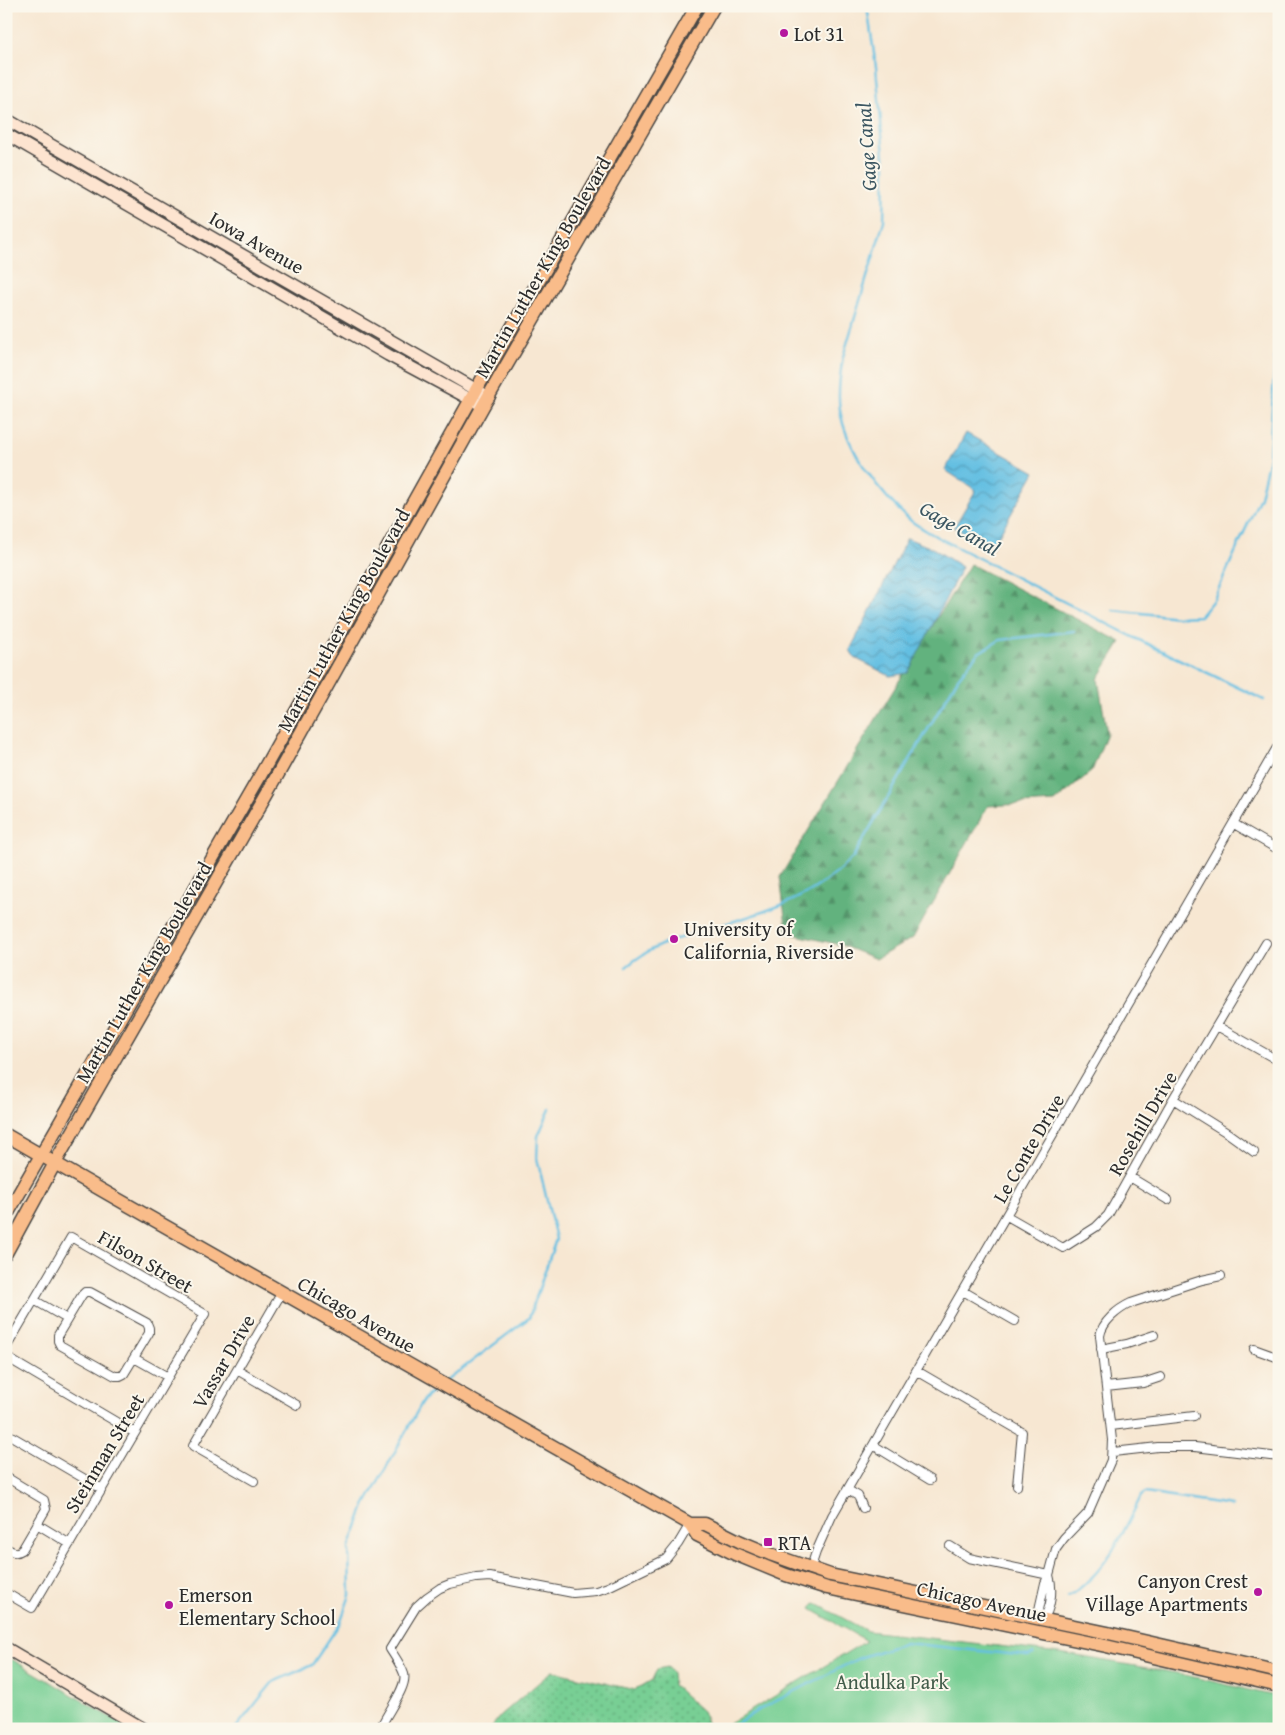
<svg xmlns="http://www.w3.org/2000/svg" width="1285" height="1735" font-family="'Gentium Book Plus',serif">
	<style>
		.grass { fill: url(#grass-dots); stroke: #527d60 }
		.forest { fill: url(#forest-firs); stroke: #466e54 }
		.green { fill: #78cf94; stroke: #527d60 }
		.water { fill: url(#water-waves); stroke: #487586 }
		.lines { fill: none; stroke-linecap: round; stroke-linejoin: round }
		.stream { stroke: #64bfe2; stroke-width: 2.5 }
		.street-casing { stroke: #4a4744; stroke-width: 10 }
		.secondary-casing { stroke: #4a4744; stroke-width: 14 }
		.primary-casing { stroke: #4a4744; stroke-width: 15 }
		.street { stroke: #fff; stroke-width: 8 }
		.secondary { stroke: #fde4d0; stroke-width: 11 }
		.primary { stroke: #f9bc8a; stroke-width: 12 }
		.poi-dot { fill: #b5179e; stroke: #fbf7ec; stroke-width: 2 }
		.labels { text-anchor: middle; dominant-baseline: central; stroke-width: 4; stroke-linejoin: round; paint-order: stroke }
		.poi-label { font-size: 20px; fill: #2b2b2b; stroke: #fbf7ec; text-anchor: start }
		.street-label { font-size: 20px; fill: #2b2b2b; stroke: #fbf7ec }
		.park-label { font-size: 20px; fill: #425c4a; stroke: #fbf7ec }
		.water-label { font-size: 21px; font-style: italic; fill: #3c5762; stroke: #fbf7ec }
	</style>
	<defs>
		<pattern id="grass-dots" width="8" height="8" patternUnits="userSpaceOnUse" patternTransform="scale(1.25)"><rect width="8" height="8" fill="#78cf94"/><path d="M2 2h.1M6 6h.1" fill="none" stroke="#63a879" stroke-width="1.8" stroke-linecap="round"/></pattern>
		<pattern id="forest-firs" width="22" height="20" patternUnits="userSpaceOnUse" patternTransform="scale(1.25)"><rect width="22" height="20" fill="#62b27e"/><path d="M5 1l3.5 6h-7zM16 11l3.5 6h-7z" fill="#519167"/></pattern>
		<pattern id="water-waves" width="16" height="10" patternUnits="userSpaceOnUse" patternTransform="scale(1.25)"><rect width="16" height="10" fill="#64bfe2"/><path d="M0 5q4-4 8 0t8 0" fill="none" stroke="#539bb7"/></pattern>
	</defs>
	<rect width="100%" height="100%" fill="#fbf7ec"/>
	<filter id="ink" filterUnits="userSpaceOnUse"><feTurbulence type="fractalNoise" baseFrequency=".02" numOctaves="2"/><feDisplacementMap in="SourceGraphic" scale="10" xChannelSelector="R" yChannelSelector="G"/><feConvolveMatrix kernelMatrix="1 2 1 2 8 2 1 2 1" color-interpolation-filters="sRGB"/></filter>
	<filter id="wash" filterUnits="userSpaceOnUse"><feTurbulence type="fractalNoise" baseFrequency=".0096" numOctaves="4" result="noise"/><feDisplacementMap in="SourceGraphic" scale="20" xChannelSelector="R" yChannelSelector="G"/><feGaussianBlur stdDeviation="1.12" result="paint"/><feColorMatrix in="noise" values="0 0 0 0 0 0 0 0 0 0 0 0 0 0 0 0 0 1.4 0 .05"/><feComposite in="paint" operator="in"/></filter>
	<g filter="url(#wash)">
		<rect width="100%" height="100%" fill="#f7e7d2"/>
		<path class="grass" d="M668,1667L672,1673L673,1685L703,1712L709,1729H490L500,1716L552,1671L635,1690L652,1680L657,1669Z"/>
		<path class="forest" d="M970,564L1121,642L1098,679L1107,733L1092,771L1055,802L988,806L913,938L876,959L841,945L787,933L780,877Z"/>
		<path class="green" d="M815,1603L867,1631L1060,1653L1176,1673L1279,1697V1729H720L866,1641L811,1609Z
			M6,1656L131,1729H6Z"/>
		<path class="water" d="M966,433L1035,472L991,549L954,527L976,490L945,470Z
			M907,538L934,549L962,567L908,673L890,676L855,658L850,650Z"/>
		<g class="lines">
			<path class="stream" d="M867,6L876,67L885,167L884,221L843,357C840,374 837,393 840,410C846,450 881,495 911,521C919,527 929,532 937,537L1135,638L1264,700
				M1113,610L1178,617L1200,616L1214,599L1260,497L1269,458L1279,295
				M626,967C652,945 673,940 705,930C762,912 810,903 853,857L958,678L978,653L1000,640L1074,631
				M446,1381L529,1318L556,1239L537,1158L538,1136L550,1109
				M1068,1596C1104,1576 1124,1532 1141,1496L1145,1493L1231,1506
				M235,1729L273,1682L312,1665L340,1623L350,1595L349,1548L365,1506L424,1399L440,1386
				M730,1729L755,1712L859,1658L905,1643L1028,1656L1033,1654"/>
		</g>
	</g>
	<g filter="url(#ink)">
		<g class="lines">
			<defs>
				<path id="street" d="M1234,824L1279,850
					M1217,1026L1279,1061
					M1173,1099L1229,1134L1254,1152
					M1130,1177L1168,1200
					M1007,1216L1063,1248L1096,1227L1108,1215L1173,1099L1266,943
					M963,1291L1015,1321
					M85,1292H90L147,1323L149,1328V1333L124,1374L120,1376H115L60,1345L58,1341V1335L82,1295Z
					M34,1300L67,1319
					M6,1348L71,1237L205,1314L32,1608L6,1593
					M1101,1349L1127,1344L1154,1335
					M1254,1349L1279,1358
					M6,1357L135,1433
					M134,1358L168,1377
					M237,1370L297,1405
					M917,1371L1022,1432L1017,1486
					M1106,1387L1143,1383L1161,1377
					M1111,1426L1194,1416
					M6,1433L102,1489
					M873,1445L930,1480
					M1113,1452L1158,1447H1195L1279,1457
					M6,1477L44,1500L46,1509L22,1550C16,1554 13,1552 6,1548
					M254,1481L193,1446L282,1292
					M848,1490L858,1496L863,1508
					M37,1524L70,1544
					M950,1546L969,1558L1049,1575
					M810,1570L816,1552L832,1516L1279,744
					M1049,1575C1053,1588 1052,1610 1042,1619L1038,1614L1045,1583L1049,1575L1056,1549L1064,1538L1088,1513L1111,1460L1112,1440L1100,1336C1102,1322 1118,1309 1131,1303L1202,1280L1221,1276
					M380,1729C385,1715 408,1687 404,1674C401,1665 395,1657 390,1649L416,1607L427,1597L440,1588L450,1584L476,1578L490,1577L573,1593L596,1591L608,1587L666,1559L678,1544L690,1524"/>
				<path id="secondary" d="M6,119L489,397
					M6,134L388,355L483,406
					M6,1648L144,1729"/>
				<path id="primary" d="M6,1135L112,1196L690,1524L697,1535L735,1554L786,1575L827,1588L1106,1646L1279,1686
					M6,1216L260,776L480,383L697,6
					M6,1253L55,1163L273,783L483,406L714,6
					M690,1524H705L741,1542L770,1554L830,1575L1108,1633L1279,1672"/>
			</defs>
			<use href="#street" class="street-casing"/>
			<use href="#secondary" class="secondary-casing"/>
			<use href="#primary" class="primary-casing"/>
			<use href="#street" class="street"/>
			<use href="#secondary" class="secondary"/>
			<use href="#primary" class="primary"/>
		</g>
	</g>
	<g class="poi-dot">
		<circle cx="784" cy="33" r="5"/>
		<circle cx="674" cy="939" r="5"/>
		<rect x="763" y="1537" width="10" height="10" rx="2.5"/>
		<circle cx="1258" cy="1592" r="5"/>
		<circle cx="169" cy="1605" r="5"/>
	</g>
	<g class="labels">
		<g class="poi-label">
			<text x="794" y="33">Lot 31</text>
			<text x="684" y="928">University of<tspan x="684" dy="23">California, Riverside</tspan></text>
			<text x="778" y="1542">RTA</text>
			<text x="1248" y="1580" text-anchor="end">Canyon Crest<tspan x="1248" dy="23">Village Apartments</tspan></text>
			<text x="179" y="1594">Emerson<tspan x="179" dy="23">Elementary School</tspan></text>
		</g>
		<g class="street-label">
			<text transform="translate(257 242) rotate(30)">Iowa Avenue</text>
			<text transform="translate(542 267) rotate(-60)">Martin Luther King Boulevard</text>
			<text transform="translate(343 620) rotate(-61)">Martin Luther King Boulevard</text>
			<text transform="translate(143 972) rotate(-60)">Martin Luther King Boulevard</text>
			<text transform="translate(1142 1123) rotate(-60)">Rosehill Drive</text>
			<text transform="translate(1028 1148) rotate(-60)">Le Conte Drive</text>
			<text transform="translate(146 1261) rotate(30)">Filson Street</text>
			<text transform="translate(357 1314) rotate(30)">Chicago Avenue</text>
			<text transform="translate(223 1361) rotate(-60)">Vassar Drive</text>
			<text transform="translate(104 1453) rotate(-59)">Steinman Street</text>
			<text transform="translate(982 1601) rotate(12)">Chicago Avenue</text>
		</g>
		<g class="park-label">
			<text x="892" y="1681">Andulka Park</text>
		</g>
		<g class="water-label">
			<text transform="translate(866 147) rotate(-94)">Gage Canal</text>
			<text transform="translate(960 528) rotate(30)">Gage Canal</text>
		</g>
	</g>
	<rect width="1285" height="1735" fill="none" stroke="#fbf7ec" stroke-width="25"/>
</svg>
